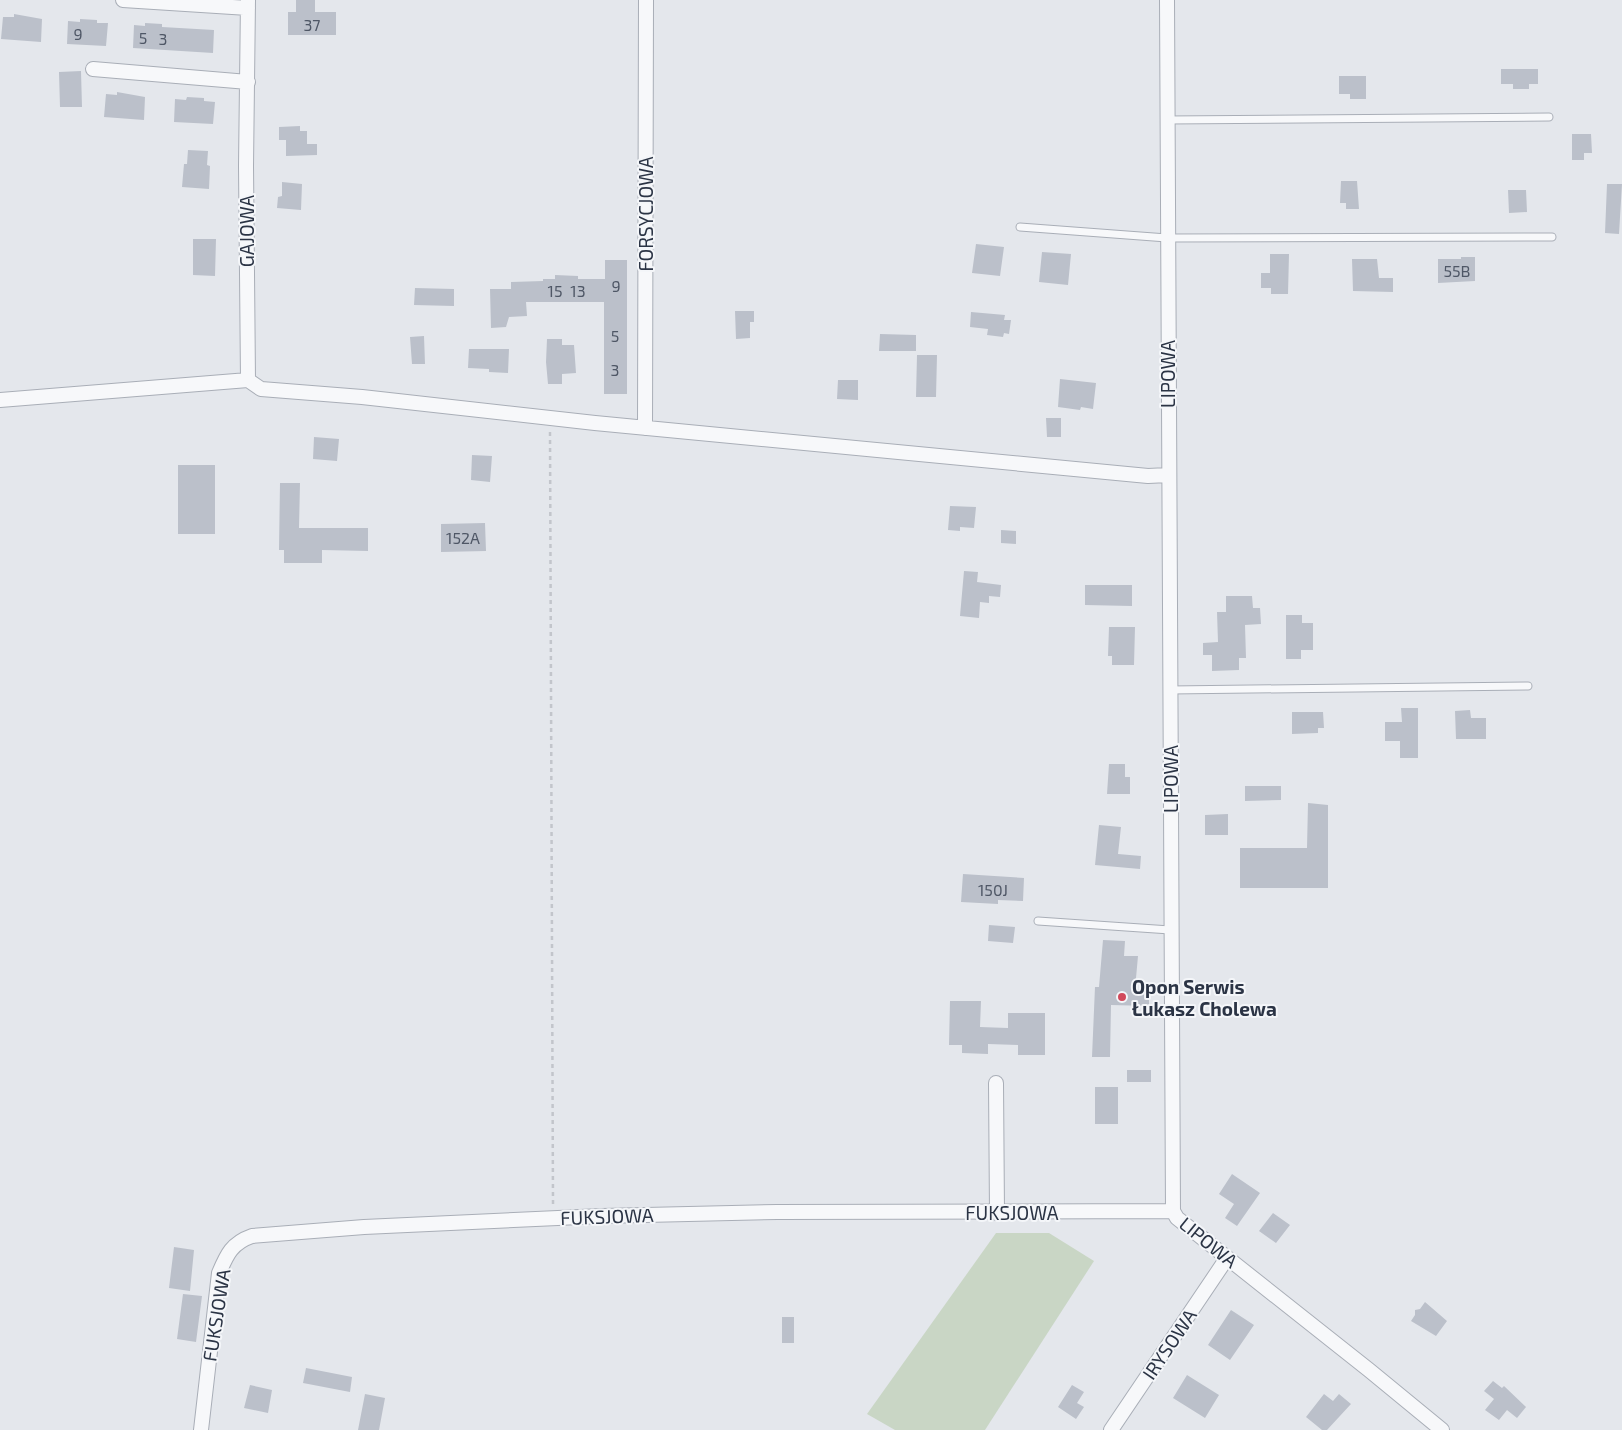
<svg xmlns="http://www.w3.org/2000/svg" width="1622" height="1430" font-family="'Exo 2',sans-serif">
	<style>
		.green { fill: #c9d6c5 }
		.building { fill: #bbc0ca }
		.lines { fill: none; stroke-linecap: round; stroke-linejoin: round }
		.service-casing { stroke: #a9aeb7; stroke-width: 9 }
		.minor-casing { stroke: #a9aeb7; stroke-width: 16 }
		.path { stroke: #c2c5cb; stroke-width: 2.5; stroke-dasharray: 4 4; stroke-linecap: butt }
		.service { stroke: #f7f8fa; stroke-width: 7 }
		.minor { stroke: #f7f8fa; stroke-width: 14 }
		.poi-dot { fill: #d1495b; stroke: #f4f6f9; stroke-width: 2 }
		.labels { text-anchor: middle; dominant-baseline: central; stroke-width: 4; stroke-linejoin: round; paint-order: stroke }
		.number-label { font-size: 16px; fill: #4f5766 }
		.street-label { font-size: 19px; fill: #2b3445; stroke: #f4f6f9 }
		.poi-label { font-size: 19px; font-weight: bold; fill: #2b3445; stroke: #f4f6f9; text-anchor: start }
	</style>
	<rect width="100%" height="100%" fill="#e4e7ec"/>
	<path class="green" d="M996,1233H1049L1094,1261L985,1430H895L867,1414Z"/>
	<path class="building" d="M296,0H315V12H336V35H288V12H296Z
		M14,14L42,19L41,42L1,39L3,17H14Z
		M80,19L97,20V23H108L106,46L67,44L68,21L80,22Z
		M145,23L162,24V27L214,30L213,53L133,48L134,25L145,26Z
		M1501,69H1538V84H1529V89H1513V84H1501Z
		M81,71L82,107H60L59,72Z
		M1339,76H1366V99H1350V94H1339Z
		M117,92L145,97L144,120L104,117L106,94L117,95Z
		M187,97L204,98V101L215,102L213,124L174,122L175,99L186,100Z
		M300,126V131H307V144H317V155L286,156V140H279V127Z
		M1572,134H1591L1592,153H1584V160H1572Z
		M188,150L208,151L207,165L210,166L209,189L182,187L184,164H187Z
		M1341,181H1357L1359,209H1346V203H1340Z
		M282,182L302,184L301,210L277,208L278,197L282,196Z
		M1607,184H1622L1619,234L1605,233Z
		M1508,190H1526L1527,212L1509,213Z
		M193,239H216L215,276L193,275Z
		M976,244L1004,247L1000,276L972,273Z
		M1042,252L1071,254L1068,285L1039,282Z
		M1270,254H1289L1288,294H1271V288H1261V273H1270Z
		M1461,257H1475V281L1438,283V259H1461Z
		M1352,259H1377L1379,278H1393V292L1353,291Z
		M605,260H627V394H604V302H526L527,316L509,317L506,327L491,328L490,289H511V282L543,281V279H555V275L578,276V279H605Z
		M415,288L454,289V306L414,305Z
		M735,311H754V322H750V338L736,339Z
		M971,312L1005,315L1004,320H1011L1009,334L1004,333L1003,337L987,335L988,329L970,327Z
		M880,334L916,335V351H879Z
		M424,336L425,364H412L410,337Z
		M547,339H562V345H574L576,373L562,374V384H548L546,362Z
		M469,349H509L508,373L489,372V369L468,368Z
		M917,355H937L936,397H916Z
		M1060,379L1096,383L1093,409L1081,407L1080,410L1058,407Z
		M838,380H858V400L837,399Z
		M1046,418H1061V437H1047Z
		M314,437L339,439L337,461L313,459Z
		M472,455L492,456L490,482L471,480Z
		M178,465H215V534H178Z
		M280,483H300L299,528H368V551L322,550V563H284V550H279Z
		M950,506L976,507L974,528L960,527V531L948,530Z
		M485,523L486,551L441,552V524Z
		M1001,530L1016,531V544L1001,543Z
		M964,571L978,572L977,582L1001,585L1000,597L989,596V603L980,602L979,618L960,616Z
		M1085,585H1132V606L1085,605Z
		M1226,596H1252L1253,608H1260L1261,624L1245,625L1246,658H1239V670L1212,671V655H1203V643L1218,642L1217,612H1226Z
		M1286,615H1302V623H1313V650H1301V659H1286Z
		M1109,627H1135L1134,665H1112V656H1108Z
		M1401,708H1418V758H1400V741H1385V722H1402Z
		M1470,710L1471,718H1486V739H1456L1455,711Z
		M1292,712H1323L1324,728H1318V733L1292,734Z
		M1109,764H1125V777H1130V794H1107Z
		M1245,786H1281V800L1245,801Z
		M1308,803L1328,805V888H1240V848H1307Z
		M1228,814V835H1205V815Z
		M1099,825L1121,827L1118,854L1141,856L1140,869L1095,865Z
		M963,874L1024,878L1023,901L998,900V904L961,902Z
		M989,925L1015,927L1013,943L988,941Z
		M1103,940L1125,941L1124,956H1138L1135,989L1149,990V1006L1111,1005L1110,1057H1092L1095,987H1099Z
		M950,1001H981L980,1027L1008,1028V1013H1045V1055H1018V1045L988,1044V1054L962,1053V1045H949Z
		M1127,1070H1151V1082H1127Z
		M1095,1087H1118V1124H1095Z
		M1232,1174L1260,1193L1237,1226L1225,1218L1234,1204L1219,1194Z
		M1273,1213L1290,1225L1276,1243L1259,1231Z
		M174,1247L194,1250L190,1291L169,1288Z
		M183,1294L202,1296L196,1342L177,1339Z
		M1425,1302L1447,1321L1436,1336L1411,1321L1415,1315V1310L1420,1309Z
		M1231,1310L1254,1325L1230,1360L1208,1345Z
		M782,1317H794V1343H782Z
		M306,1368L352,1377L350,1392L303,1383Z
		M1187,1375L1219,1395L1205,1418L1173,1398Z
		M1493,1381L1502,1388L1504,1386L1526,1407L1517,1418L1507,1410L1499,1420L1485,1410L1494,1399L1484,1391Z
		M250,1385L272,1390L268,1413L244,1408Z
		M1072,1385L1084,1392L1077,1403L1084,1407L1076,1419L1058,1407Z
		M365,1394L385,1398L379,1430H358Z
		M1324,1394L1333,1401L1339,1394L1351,1404L1327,1430H1322L1306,1417Z"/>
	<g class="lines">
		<defs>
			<path id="service" d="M1167,120L1549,117
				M1020,227L1167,238L1552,237
				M1170,690L1528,686
				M1038,921L1170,930"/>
			<path id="minor" d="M123,0L248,8
				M1167,0L1173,1211L1177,1218L1369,1370L1442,1430
				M93,69L248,82
				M248,380L246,166L248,0
				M0,400L248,380L261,389L362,397L595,423L1148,476L1168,475
				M645,428L646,0
				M996,1083L997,1213
				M201,1430L219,1273C227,1254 232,1243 252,1236L364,1227L602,1216L777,1212L1173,1211
				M1111,1430L1227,1258"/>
		</defs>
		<use href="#service" class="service-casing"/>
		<use href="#minor" class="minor-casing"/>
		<path class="path" d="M550,432L553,1204"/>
		<use href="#service" class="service"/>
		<use href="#minor" class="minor"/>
	</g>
	<circle class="poi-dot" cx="1122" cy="997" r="5"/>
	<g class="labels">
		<g class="number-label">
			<text x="312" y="24">37</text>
			<text x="78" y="33">9</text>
			<text x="143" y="37">5</text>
			<text x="163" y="38">3</text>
			<text x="1457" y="270">55B</text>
			<text x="616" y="285">9</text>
			<text x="555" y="290">15</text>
			<text x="578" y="290">13</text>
			<text x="615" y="335">5</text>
			<text x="615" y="369">3</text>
			<text x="463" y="537">152A</text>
			<text x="993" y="889">150J</text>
		</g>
		<g class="street-label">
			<text transform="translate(645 214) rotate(-90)">FORSYCJOWA</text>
			<text transform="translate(246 231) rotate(-90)">GAJOWA</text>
			<text transform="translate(1167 374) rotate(-90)">LIPOWA</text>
			<text transform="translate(1170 779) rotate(-90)">LIPOWA</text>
			<text x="1012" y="1212">FUKSJOWA</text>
			<text transform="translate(607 1216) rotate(-2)">FUKSJOWA</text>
			<text transform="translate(1209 1242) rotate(39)">LIPOWA</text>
			<text transform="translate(216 1315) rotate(-81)">FUKSJOWA</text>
			<text transform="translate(1169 1344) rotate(-56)">IRYSOWA</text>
		</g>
		<g class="poi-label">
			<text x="1132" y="986">Opon Serwis<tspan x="1132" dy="22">Łukasz Cholewa</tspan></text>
		</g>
	</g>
</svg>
